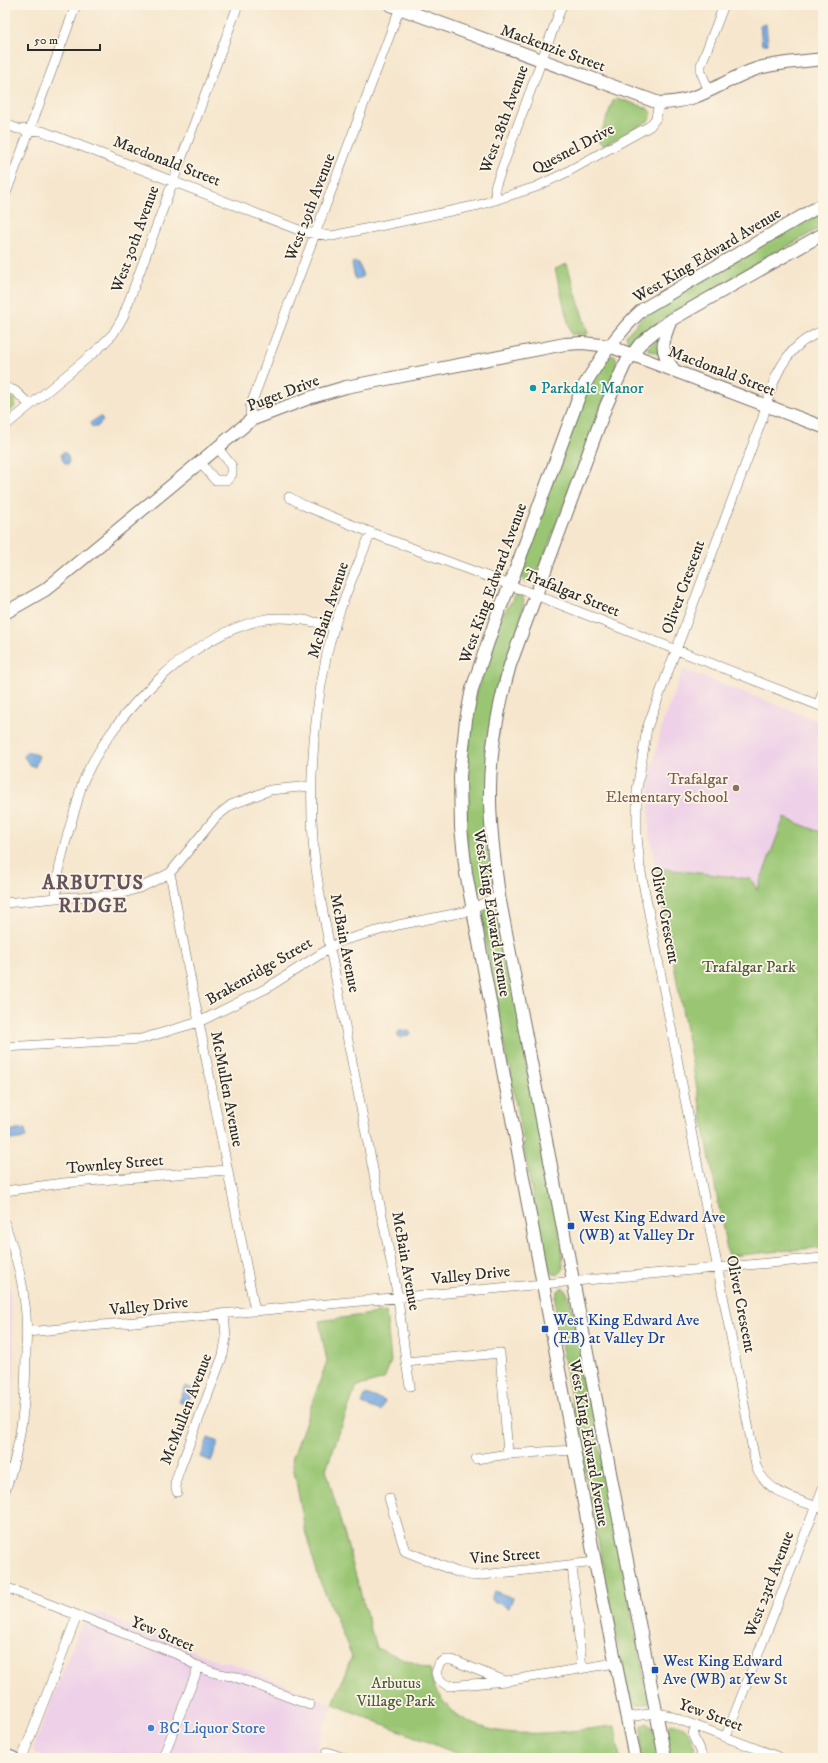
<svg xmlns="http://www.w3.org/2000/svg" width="828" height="1763" font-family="'IM FELL DW Pica',serif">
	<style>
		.built { fill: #eed0e8 }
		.green { fill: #9ac673; stroke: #62784f }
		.water { fill: #74a9e1; stroke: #506a86 }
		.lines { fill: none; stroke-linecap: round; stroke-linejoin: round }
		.street-casing { stroke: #726c64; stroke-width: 10 }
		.secondary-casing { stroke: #726c64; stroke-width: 14 }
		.street { stroke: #fff; stroke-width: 9 }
		.secondary { stroke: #fff; stroke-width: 12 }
		.culture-dot { fill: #0f9aa8; stroke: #fcf5e5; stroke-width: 1.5 }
		.education-dot { fill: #8d6e63; stroke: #fcf5e5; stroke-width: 1.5 }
		.transit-dot { fill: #1a4fb4; stroke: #fcf5e5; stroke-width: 1.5 }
		.shop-dot { fill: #3f7fe0; stroke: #fcf5e5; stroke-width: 1.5 }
		.labels { text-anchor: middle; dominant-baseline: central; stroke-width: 3.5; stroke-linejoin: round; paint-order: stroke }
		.street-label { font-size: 16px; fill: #2b2b2b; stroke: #fcf5e5 }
		.culture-label { font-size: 16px; fill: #0d838f; stroke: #fcf5e5; text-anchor: start }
		.education-label { font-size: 16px; fill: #785e54; stroke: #fcf5e5; text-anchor: end }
		.park-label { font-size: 16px; fill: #4c5a41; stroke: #fcf5e5 }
		.transit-label { font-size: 16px; fill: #164399; stroke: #fcf5e5; text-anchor: start }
		.shop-label { font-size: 16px; fill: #366cbe; stroke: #fcf5e5; text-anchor: start }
		.district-label { font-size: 20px; font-weight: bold; letter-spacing: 1px; fill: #65525e; stroke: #fcf5e5 }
	</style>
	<rect width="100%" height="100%" fill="#fcf5e5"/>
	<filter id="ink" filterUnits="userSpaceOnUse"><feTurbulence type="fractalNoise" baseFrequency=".025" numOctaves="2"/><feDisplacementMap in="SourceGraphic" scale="8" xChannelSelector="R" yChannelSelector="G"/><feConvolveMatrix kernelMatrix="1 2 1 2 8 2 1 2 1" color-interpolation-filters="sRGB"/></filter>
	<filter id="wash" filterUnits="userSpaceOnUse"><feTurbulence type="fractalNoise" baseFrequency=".012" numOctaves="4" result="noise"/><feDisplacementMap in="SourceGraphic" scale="16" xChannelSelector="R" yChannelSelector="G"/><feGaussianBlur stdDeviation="0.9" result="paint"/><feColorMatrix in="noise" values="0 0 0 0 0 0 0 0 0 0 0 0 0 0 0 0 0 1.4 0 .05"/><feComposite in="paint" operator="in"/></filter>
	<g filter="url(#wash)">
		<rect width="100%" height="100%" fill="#f6e6cd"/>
		<path class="built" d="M683,669L823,723V916L757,890L750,879L656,868L649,833L650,780L662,725Z
			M5,1273L10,1293L14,1358L13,1395L5,1438Z
			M95,1611L220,1662H229L333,1704L313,1758H47L34,1752L33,1749L79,1629L88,1614Z"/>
		<path class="green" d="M617,98L647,108L652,114L648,121L603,146L598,142L613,101Z
			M823,209V226L662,319L634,342H628L626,335L644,316L655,308Z
			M567,264L588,334H571L555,269Z
			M658,339L659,354L648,350V347Z
			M611,355L616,357L617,365L543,559L532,581L525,582L521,577L527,550L582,401L606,358Z
			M5,393L15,400V406L5,418Z
			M516,595L522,596L524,601L518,628L502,674L489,860L490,889L487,893L480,892L471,870L467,845L465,778L467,750L476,695L502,615Z
			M784,818L823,833V1247L728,1256L656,868L751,879L757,890Z
			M487,908L492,909L496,914L508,957L527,1061L525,1066L529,1069L562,1248L563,1268L558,1275L554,1274L551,1272L542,1246L523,1145L525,1141L522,1137L510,1073L512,1069L508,1066L486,947L483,916L484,912Z
			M561,1288L566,1290L574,1312L649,1703L637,1706C626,1693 624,1673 620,1657L557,1322C556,1312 552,1295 561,1288Z
			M386,1312L391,1361L384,1379L356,1387L326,1469L376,1648L430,1669C432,1675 432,1684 435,1689C470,1752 557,1731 615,1726L620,1758H468L333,1704L352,1656L319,1579L306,1534L292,1460L327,1361L319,1321Z
			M648,1722L654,1731L660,1758H640L642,1725Z
			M671,1724C689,1722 693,1745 699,1758H670C668,1747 662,1732 671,1724Z"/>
		<path class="water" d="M766,24L768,44L762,45L760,25Z
			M355,262L359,263L363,277L355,279L352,263Z
			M99,417H101L103,421L97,427H92L90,423Z
			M63,452L67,454L69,460L68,465L63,461L61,454Z
			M27,751L39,756L35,767L29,764L24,757Z
			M399,1031H409L411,1034L400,1038L397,1035Z
			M25,1129L26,1138L10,1140L9,1131Z
			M186,1386L193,1389L187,1405L179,1402Z
			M366,1394L385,1401L381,1411L362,1404Z
			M208,1438L219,1442L211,1461L201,1457Z
			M494,1591L513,1598L509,1608L491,1600Z"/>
	</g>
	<g filter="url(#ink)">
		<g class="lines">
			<defs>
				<path id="street" d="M709,91L701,72V65L724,5
					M5,124L18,129L42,131L304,232L332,236L479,205L536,187L565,173L650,126L656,118L659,103
					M5,196L76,5
					M496,200L495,187L562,5
					M823,330C816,334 807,338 801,343C778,361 770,390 763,417L647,728L637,790V836L640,867L756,1466C767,1494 797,1499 823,1509
					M5,387L15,391L30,405
					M251,420L250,407L401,5
					M5,426L97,350L113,334L123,317L238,5
					M200,462L215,480H227L232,474V466L217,447
					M289,497L303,505L382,537L510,585L823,707
					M371,532C355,573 335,615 326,658C314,717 309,778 313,839C314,860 318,881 321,902L398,1298L406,1362L500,1353L508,1454L574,1450
					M818,705L823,692
					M170,873L255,1311
					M56,898C57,866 68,833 77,803C79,795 81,785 85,777C115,712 189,637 261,620C283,615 313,621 335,627
					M5,903L56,898L117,895L142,887L170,873L216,817L231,805L270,790L311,786
					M5,1047L141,1039L199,1022L267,988L341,941L398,925L464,912L499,896
					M5,1191L63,1183L227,1170
					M5,1224C13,1248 21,1272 24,1298C27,1315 27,1333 26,1350C26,1398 22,1445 5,1491
					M27,1332L823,1258
					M406,1362L410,1386
					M476,1459L508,1454
					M177,1492L175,1483L179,1471L223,1355L226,1338L224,1313
					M389,1498L405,1551L457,1572L474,1576L595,1562
					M572,1565L582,1669
					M5,1587L182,1656C194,1667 217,1675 233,1676L310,1705
					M505,1681L452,1660H445L439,1664L436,1673L438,1679L448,1686L506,1681L615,1663
					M628,1717L656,1713L667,1715L781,1758
					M695,1725L693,1736L703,1758
					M726,1736L823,1488
					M327,1752L344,1758
					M22,1758L77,1616
					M161,1758L165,1752L199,1666"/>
				<path id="secondary" d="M391,5L659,103C701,103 720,81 756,69C777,62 801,62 823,59
					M671,320C662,341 659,351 674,370
					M5,613L45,590L251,420L312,397L346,387L565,344L583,343L609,346L823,427
					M5,1755L13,1758
					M635,1758L595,1562L466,873L461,828L460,776L466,720L472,689L498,613L510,585L581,391C599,360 617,333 643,309L823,204
					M665,1758L499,896C495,863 490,831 490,798C489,753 498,708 510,665L606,406L625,364L640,344L653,333L671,320L823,234"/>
			</defs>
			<use href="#street" class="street-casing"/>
			<use href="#secondary" class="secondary-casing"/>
			<use href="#street" class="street"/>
			<use href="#secondary" class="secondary"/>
		</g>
	</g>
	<circle class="culture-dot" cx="533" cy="388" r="4"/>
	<circle class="education-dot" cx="736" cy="788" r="4"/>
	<g class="transit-dot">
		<rect x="567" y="1222" width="8" height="8" rx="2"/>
		<rect x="541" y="1325" width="8" height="8" rx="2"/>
		<rect x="651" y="1666" width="8" height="8" rx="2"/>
	</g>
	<circle class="shop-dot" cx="151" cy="1728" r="4"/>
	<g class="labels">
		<g class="street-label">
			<text transform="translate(553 48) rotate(20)">Mackenzie Street</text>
			<text transform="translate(504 119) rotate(-70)">West 28th Avenue</text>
			<text transform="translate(573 149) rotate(-28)">Quesnel Drive</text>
			<text transform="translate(167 161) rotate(21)">Macdonald Street</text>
			<text transform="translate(310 207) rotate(-69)">West 29th Avenue</text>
			<text transform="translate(135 239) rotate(-70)">West 30th Avenue</text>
			<text transform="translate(707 255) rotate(-31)">West King Edward Avenue</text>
			<text transform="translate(722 371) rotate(21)">Macdonald Street</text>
			<text transform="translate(283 393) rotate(-21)">Puget Drive</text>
			<text transform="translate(493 583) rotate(-70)">West King Edward Avenue</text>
			<text transform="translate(683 587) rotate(-70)">Oliver Crescent</text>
			<text transform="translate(572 593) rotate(22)">Trafalgar Street</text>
			<text transform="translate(328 610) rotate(-72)">McBain Avenue</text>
			<text transform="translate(492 913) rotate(81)">West King Edward Avenue</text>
			<text transform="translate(665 915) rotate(79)">Oliver Crescent</text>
			<text transform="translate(345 943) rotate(79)">McBain Avenue</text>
			<text transform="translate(259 971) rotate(-30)">Brakenridge Street</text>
			<text transform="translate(227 1089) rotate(79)">McMullen Avenue</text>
			<text transform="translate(115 1164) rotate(-5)">Townley Street</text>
			<text transform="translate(406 1261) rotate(80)">McBain Avenue</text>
			<text transform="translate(471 1275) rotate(-6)">Valley Drive</text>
			<text transform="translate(741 1304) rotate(79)">Oliver Crescent</text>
			<text transform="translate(149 1306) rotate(-6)">Valley Drive</text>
			<text transform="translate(186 1409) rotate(-69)">McMullen Avenue</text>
			<text transform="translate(589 1443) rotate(80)">West King Edward Avenue</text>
			<text transform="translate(505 1556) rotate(-4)">Vine Street</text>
			<text transform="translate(769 1584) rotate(-69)">West 23rd Avenue</text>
			<text transform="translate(163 1634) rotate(23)">Yew Street</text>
			<text transform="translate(711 1715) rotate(20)">Yew Street</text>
		</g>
		<g class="culture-label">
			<text x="541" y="388">Parkdale Manor</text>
		</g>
		<g class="education-label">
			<text x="728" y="779">Trafalgar<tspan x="728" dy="18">Elementary School</tspan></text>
		</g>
		<g class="park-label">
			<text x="749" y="967">Trafalgar Park</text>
			<text x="396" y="1683">Arbutus<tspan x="396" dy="18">Village Park</tspan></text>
		</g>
		<g class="transit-label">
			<text x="579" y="1217">West King Edward Ave<tspan x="579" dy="18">(WB) at Valley Dr</tspan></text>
			<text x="553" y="1320">West King Edward Ave<tspan x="553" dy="18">(EB) at Valley Dr</tspan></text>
			<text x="663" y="1661">West King Edward<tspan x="663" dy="18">Ave (WB) at Yew St</tspan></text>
		</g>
		<g class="shop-label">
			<text x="159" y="1728">BC Liquor Store</text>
		</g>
		<g class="district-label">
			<text x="93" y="883">ARBUTUS<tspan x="93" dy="23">RIDGE</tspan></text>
		</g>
	</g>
	<rect width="828" height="1763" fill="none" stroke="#fcf5e5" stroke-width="20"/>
	<path d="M28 44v6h72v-6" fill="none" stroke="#2b2b2b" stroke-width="2"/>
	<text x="34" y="44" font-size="12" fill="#2b2b2b" stroke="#fcf5e5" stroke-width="3" paint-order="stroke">50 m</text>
</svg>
